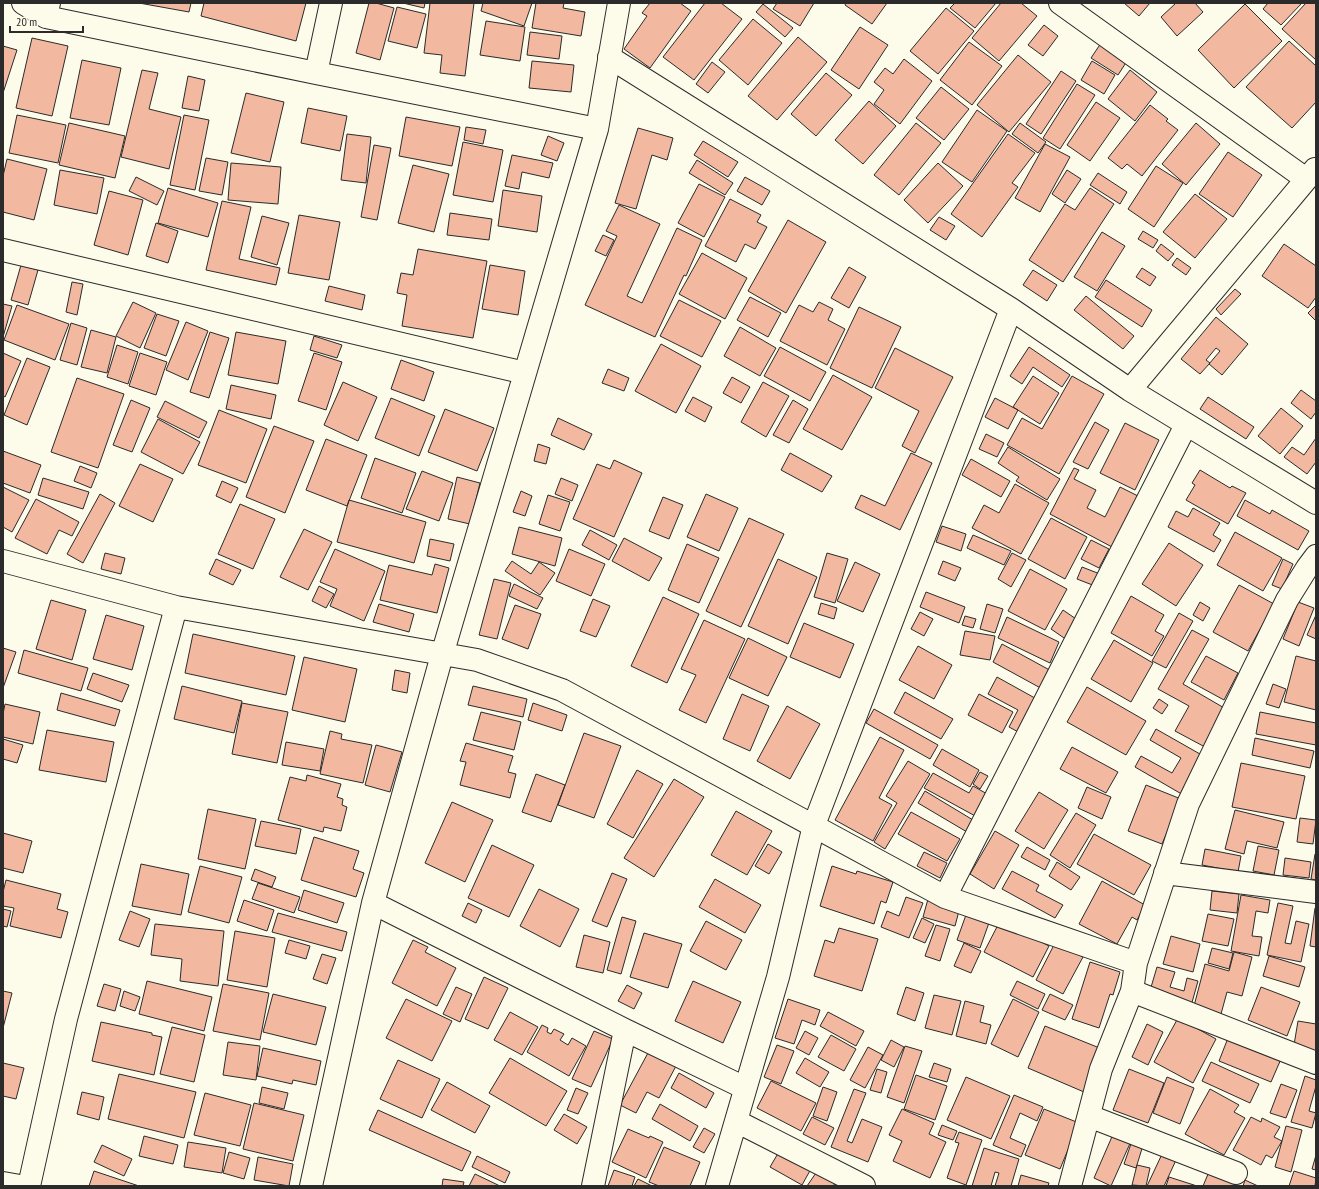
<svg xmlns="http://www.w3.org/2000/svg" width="1319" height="1189" font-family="'PT Sans Narrow',sans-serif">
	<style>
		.building { fill: #f2b8a0; stroke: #2b2b2b }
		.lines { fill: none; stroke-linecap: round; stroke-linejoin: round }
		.minor-casing { stroke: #2b2b2b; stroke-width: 24 }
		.minor { stroke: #fdfbea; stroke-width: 22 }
	</style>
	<rect width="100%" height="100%" fill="#fdfbea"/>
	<path class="building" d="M139,3H191L189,12Z
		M204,3H306L296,41L201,16Z
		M369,3H376L394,8L380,60L356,53Z
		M403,3H425L424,8Z
		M430,3H474L465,76L440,73L442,55L424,53Z
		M483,3H532L524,26L481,11Z
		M536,3H564L563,8L585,12L581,36L532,28Z
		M650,3H680L691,11L650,68L624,49L647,16L642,13Z
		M705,3H721L742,19L694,80L663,57Z
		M777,3H814L800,26L773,9Z
		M846,3H887L872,24L845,5Z
		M955,3H996L975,28L950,8Z
		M1001,3H1021L1037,16L999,61L972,38Z
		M1124,3H1150L1139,16Z
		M1176,3H1195L1203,12L1177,36L1161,17Z
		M1268,3H1302L1281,25L1263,9Z
		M1306,3H1316V60L1282,29Z
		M763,4L793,28L785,37L756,12Z
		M1245,4L1282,41L1234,88L1198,50Z
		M397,7L426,14L417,48L388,41Z
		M946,8L974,31L938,74L910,51Z
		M753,19L782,43L748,85L719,60Z
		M486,21L525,27L520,61L480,55Z
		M1044,25L1058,36L1043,56L1028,45Z
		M860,27L888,45L859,89L831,70Z
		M530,32L562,36L559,59L527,55Z
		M798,37L827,62L777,120L748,96Z
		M32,38L68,46L52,116L16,108Z
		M1103,40L1129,58L1118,75L1091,58Z
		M1289,41L1316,66V102L1292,128L1246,87Z
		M969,42L1002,66L972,105L940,80Z
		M3,46L17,50L3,93Z
		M1018,55L1051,82L1009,132L977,105Z
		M904,59L932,81L900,124L874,104L884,90L874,82L885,68L893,74Z
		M82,60L121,68L109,125L70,118Z
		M532,61L574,65L571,92L529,88Z
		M1092,61L1115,75L1104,94L1081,80Z
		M712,62L725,72L708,93L696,84Z
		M142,70L158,73L149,109L181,117L169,169L121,157Z
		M1130,70L1157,92L1135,121L1108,99Z
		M1061,71L1076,81L1041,134L1026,124Z
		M826,73L852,95L816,136L791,114Z
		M188,76L205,80L199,111L182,108Z
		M1077,84L1095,95L1060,149L1043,138Z
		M941,87L969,109L944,140L916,118Z
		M246,93L284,102L270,162L231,153Z
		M869,101L896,126L863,164L835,140Z
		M1096,102L1120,118L1090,161L1067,145Z
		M1150,105L1168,119L1166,121L1178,130L1142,176L1127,164L1122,169L1108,158Z
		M308,108L347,116L340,151L301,143Z
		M977,110L1007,131L972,182L942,162Z
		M17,115L66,125L58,163L9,153Z
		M184,115L209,120L195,190L170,185Z
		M406,117L460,127L452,166L399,156Z
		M69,123L125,136L115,178L59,165Z
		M916,123L941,143L899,195L874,175Z
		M1020,123L1046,142L1038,153L1012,134Z
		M1196,123L1220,144L1186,185L1162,164Z
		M466,127L486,130L483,144L464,140Z
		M638,128L673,138L667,160L652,155L636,209L615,203Z
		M347,134L371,137L366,183L341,180Z
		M1008,134L1035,153L1012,183L1018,187L982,237L951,214Z
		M548,136L564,143L557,161L541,155Z
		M703,141L738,162L728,177L694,155Z
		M463,142L503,150L493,202L453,195Z
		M1045,144L1070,157L1040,212L1015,198Z
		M374,145L391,148L377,220L361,217Z
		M1228,152L1262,175L1233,217L1199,194Z
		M512,155L553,163L549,178L522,172L519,189L505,186Z
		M206,158L228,162L222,195L199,191Z
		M7,159L47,169L34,220L3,212V176Z
		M697,160L733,183L725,195L689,173Z
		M231,163L281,167L278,204L228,200Z
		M938,163L963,186L928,223L904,200Z
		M413,165L449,174L434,232L398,223Z
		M1156,166L1183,183L1154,227L1128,209Z
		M60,170L104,178L97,214L54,205Z
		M1067,170L1081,179L1065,203L1052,194Z
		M1098,173L1127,192L1120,204L1090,185Z
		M136,177L164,191L157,205L129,191Z
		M745,177L770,191L762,205L737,191Z
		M699,184L725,197L704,237L678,223Z
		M168,188L218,203L208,237L158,223Z
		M1090,188L1114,204L1063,282L1029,260L1065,204L1075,210Z
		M503,190L542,196L537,232L498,226Z
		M109,191L143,200L128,255L94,245Z
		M1195,194L1227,219L1195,258L1163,232Z
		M730,199L761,215L757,222L767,227L755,249L745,244L736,262L705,246Z
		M222,201L251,207L239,259L280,268L276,285L206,270Z
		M619,205L660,224L627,296L642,303L677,228L702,240L686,276L684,275L655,337L585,305L617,236L606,231Z
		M450,213L492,219L489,240L447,235Z
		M299,215L340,222L329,280L288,273Z
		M262,216L289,223L277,265L251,257Z
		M939,217L955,226L946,240L930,230Z
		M788,220L826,242L786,313L748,291Z
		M156,223L178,231L168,263L146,256Z
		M1143,231L1158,240L1153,248L1138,239Z
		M1102,232L1125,246L1097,291L1074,277Z
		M603,235L614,240L606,256L595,251Z
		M1161,244L1174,254L1168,261L1156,251Z
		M1284,244L1316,266V297L1308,308L1262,276Z
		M418,249L487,261L473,338L402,326L407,295L397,293L401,273L413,275Z
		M702,253L747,278L725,319L679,294Z
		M1177,258L1191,268L1186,275L1172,265Z
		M21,265L38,270L28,305L11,300Z
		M490,265L525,271L518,315L482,309Z
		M849,267L866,277L849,308L831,298Z
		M1142,268L1156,277L1150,286L1136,277Z
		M1033,270L1057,285L1047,301L1023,285Z
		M1106,280L1152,310L1142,327L1095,297Z
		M72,282L83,284L77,315L66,312Z
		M329,286L365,295L362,310L325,301Z
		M1235,289L1241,294L1221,315L1216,309Z
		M1086,296L1134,336L1123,349L1074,310Z
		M750,297L781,313L768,337L737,320Z
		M679,300L721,321L702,357L660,336Z
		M133,302L156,313L140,348L116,336Z
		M819,302L833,309L828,320L845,329L827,365L780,341L799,305L813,312Z
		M3,304L12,306L3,337Z
		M17,305L69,324L55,360L4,340Z
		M1316,305V321L1308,313Z
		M859,307L901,327L872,388L830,368Z
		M157,314L179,321L166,356L144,348Z
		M1216,317L1248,344L1222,375L1209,364L1220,351L1216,348L1206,360L1210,363L1200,374L1181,359Z
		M186,322L208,331L188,380L166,370Z
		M71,323L87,328L77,365L60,360Z
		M740,327L776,348L760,376L724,356Z
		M91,330L116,337L107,373L81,367Z
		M210,332L229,338L209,398L190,392Z
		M236,332L286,341L278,384L228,375Z
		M314,336L342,345L337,358L310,350Z
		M661,344L701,366L676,413L635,391Z
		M117,345L138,352L128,384L107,377Z
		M780,347L826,372L810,401L764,376Z
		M1029,347L1070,375L1062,387L1033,367L1022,384L1010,376Z
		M895,348L953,377L915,453L902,446L919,411L875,388Z
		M3,353L21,361L5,397L3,396Z
		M140,353L167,362L156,395L129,386Z
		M314,353L342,362L326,410L298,401Z
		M27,358L50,367L27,425L4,415Z
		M401,360L434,372L424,401L391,389Z
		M608,369L629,378L624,391L602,383Z
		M833,375L872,397L842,450L803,429Z
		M1033,376L1059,393L1040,424L1013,407Z
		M1072,376L1104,394L1059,474L1007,445L1022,418L1042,429Z
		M732,377L750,387L741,403L723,393Z
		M77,378L124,394L98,468L51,452Z
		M343,382L377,397L358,441L324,425Z
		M763,382L789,396L766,437L741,422Z
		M231,385L276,395L271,419L226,409Z
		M1301,390L1316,401V412L1311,419L1291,403Z
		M693,397L712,407L705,422L685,411Z
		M1208,397L1254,427L1246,439L1200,409Z
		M391,398L435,416L419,456L375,438Z
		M995,398L1018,410L1008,429L985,417Z
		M131,400L150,408L132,452L113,445Z
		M793,400L808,409L789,443L773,435Z
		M165,401L207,422L199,438L157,417Z
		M1281,408L1303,426L1280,454L1258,436Z
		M445,409L494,428L477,471L428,452Z
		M219,410L267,429L246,483L198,465Z
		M558,418L592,434L584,450L551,435Z
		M158,419L200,442L183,474L141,452Z
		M1095,422L1109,430L1088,469L1073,462Z
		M1125,423L1159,440L1135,490L1100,473Z
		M274,426L314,441L285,513L246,497Z
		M986,434L1004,443L997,457L979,449Z
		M1316,438V462L1307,474L1284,457L1292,447L1304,455Z
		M326,439L367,455L347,506L306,490Z
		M538,444L550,448L546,464L534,461Z
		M1008,447L1060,479L1047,500L1016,481L1019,477L998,463Z
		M3,451L41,465L30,493L3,483Z
		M790,453L832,476L822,492L781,470Z
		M911,453L932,463L900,530L855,508L861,495L885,506Z
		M375,458L416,473L402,513L361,498Z
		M971,459L1010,481L1001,497L962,475Z
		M614,460L642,473L614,537L573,519L597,464L610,469Z
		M140,464L173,479L153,522L119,506Z
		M80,466L97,473L91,488L74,481Z
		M1074,468L1079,470L1074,479L1096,490L1087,508L1105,517L1120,487L1138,496L1112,547L1050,514Z
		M1200,470L1230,488L1232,486L1246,493L1228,524L1186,500L1195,485L1192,483Z
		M422,471L453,483L439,521L406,509Z
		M457,477L480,483L470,524L448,519Z
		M43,478L89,492L83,509L38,495Z
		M561,478L578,485L572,501L555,494Z
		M222,481L238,488L231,503L216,496Z
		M1015,484L1049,503L1021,554L972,528L984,505L999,513Z
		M3,487L29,500L12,532L3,527Z
		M521,491L532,496L525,516L513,512Z
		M100,494L115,503L83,563L67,554Z
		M706,494L738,508L719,551L687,537Z
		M548,495L570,502L560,531L539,524Z
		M663,497L683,505L669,539L649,531Z
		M36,499L79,522L72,536L59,530L47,554L15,538Z
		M349,500L426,522L414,563L337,542Z
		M1245,500L1270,514L1272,510L1309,531L1298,550L1237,516Z
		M240,504L275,519L253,569L218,554Z
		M1193,508L1220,523L1213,535L1221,540L1214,552L1168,527L1176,511L1188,517Z
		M749,518L784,534L741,627L706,611Z
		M1051,518L1087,537L1065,579L1028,559Z
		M942,526L966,534L961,551L936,542Z
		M519,527L562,538L555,566L512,554Z
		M304,529L332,542L308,590L280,577Z
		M590,530L617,545L609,560L582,545Z
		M1235,532L1282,558L1263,591L1217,565Z
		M973,535L1011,551L1004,565L967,548Z
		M624,538L662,558L649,581L612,561Z
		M430,539L454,544L450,561L427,556Z
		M1091,540L1109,549L1099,568L1081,559Z
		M1169,543L1203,565L1176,606L1142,584Z
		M687,544L719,558L699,603L668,590Z
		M335,549L385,571L364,621L330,606L337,589L320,582Z
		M569,549L605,564L591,596L556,581Z
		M105,553L125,558L121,574L101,569Z
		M827,553L848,559L835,603L814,597Z
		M1012,553L1026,560L1011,587L998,579Z
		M216,559L241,570L233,585L209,574Z
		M778,559L817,577L788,644L748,626Z
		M1283,559L1293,564L1282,589L1272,585Z
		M512,561L531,574L539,562L555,573L540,595L505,571Z
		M943,561L961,568L955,581L938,574Z
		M855,562L880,574L863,612L837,601Z
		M435,564L449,568L437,613L380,600L389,565L432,575Z
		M1082,567L1100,574L1095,586L1077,579Z
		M1030,569L1067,589L1045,630L1008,611Z
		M494,579L511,583L497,639L479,635Z
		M514,584L543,598L537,609L509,596Z
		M1239,585L1274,604L1248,651L1213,632Z
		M319,586L334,594L326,608L312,601Z
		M926,592L965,607L959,623L920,607Z
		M1131,596L1164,615L1155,631L1164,636L1152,656L1111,633Z
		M663,597L699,614L667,683L631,666Z
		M593,599L610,606L596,637L580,631Z
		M51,600L86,610L72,660L36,649Z
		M1200,602L1210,608L1203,621L1193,615Z
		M1298,602L1314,608L1299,646L1283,639Z
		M821,603L837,608L834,619L818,614Z
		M379,604L414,614L409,632L373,622Z
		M987,604L1003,609L995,633L980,629Z
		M515,605L541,614L528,649L502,639Z
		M1063,610L1079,621L1067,640L1051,629Z
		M920,612L933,619L924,636L911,629Z
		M1179,613L1193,621L1166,668L1152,661Z
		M106,615L144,626L132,670L93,659Z
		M1316,615V639L1307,635Z
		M965,616L976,619L973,628L962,625Z
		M1007,617L1059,642L1050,663L998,638Z
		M704,620L745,639L706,723L679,710L696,675L681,669Z
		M804,623L854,644L840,678L790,657Z
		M1192,630L1209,639L1183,684L1226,709L1205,747L1175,731L1189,706L1158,689Z
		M965,631L995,636L990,660L960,655Z
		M193,634L295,656L286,695L185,673Z
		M748,638L787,657L768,696L729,678Z
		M1114,640L1153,663L1131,702L1091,679Z
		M1002,644L1055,673L1046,691L993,662Z
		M918,646L952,665L934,699L899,680Z
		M3,648L16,652L3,688Z
		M24,650L88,668L81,691L18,673Z
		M1206,656L1238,673L1224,700L1191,682Z
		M1296,656L1316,661V710L1284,702Z
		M304,657L357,669L345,722L292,710Z
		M395,670L410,673L407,693L392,690Z
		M93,673L129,685L122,702L87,689Z
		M997,677L1042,702L1024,735L1009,727L1018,710L988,694Z
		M1273,684L1286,689L1279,708L1266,704Z
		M182,686L242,701L234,733L174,719Z
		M473,686L527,699L523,717L468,705Z
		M1087,687L1146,721L1126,755L1067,722Z
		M905,692L953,719L941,739L894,713Z
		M61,693L120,710L115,726L57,710Z
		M742,694L769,706L750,751L723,739Z
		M979,694L1013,712L1002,733L968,715Z
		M1159,699L1168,705L1162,714L1153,708Z
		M242,703L288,712L277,763L232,754Z
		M533,703L567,715L562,731L528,720Z
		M5,704L40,712L33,744L3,737V714Z
		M787,706L820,724L790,779L757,761Z
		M874,709L938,745L930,759L866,723Z
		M481,712L521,722L514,750L473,740Z
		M1260,712L1316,723V745L1256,734Z
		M1156,729L1207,758L1185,796L1135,767L1141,756L1172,773L1181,758L1150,740Z
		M47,730L114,742L106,782L39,770Z
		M330,731L342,734L341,739L372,745L363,783L320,774Z
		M584,733L621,746L594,818L558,805Z
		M880,737L904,750L879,798L892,805L873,841L835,820Z
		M1255,738L1314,751L1310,768L1252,755Z
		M3,739L23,745L17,763L3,759Z
		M286,742L324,749L320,771L282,765Z
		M466,743L513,756L508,772L516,774L510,798L460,785L466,762L460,761Z
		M376,745L402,752L390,792L365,785Z
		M1072,747L1118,772L1106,793L1060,769Z
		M942,749L979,770L970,787L933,765Z
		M908,761L930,774L885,849L874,842L897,803L886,796Z
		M1241,763L1305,776L1296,819L1232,807Z
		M637,770L663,784L633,838L607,824Z
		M980,772L988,776L980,789L973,784Z
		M933,773L969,793L973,786L989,795L977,817L924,788Z
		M536,774L565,785L551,822L522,812Z
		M307,775L341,784L337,797L343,799L342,805L347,807L341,831L324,827L323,832L278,820L290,777L306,781Z
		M674,779L704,797L654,877L624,858Z
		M1146,785L1181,799L1162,844L1128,831Z
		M1087,787L1111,797L1102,819L1078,808Z
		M925,791L973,820L967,832L918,803Z
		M1039,792L1068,810L1044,849L1015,831Z
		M452,802L493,820L465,882L425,863Z
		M208,809L256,819L245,869L198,859Z
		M1235,810L1284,822L1277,848L1247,841L1244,854L1225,849Z
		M736,811L772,831L747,875L711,855Z
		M911,812L960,839L947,861L898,834Z
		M1076,813L1096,825L1070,868L1050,855Z
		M1300,818L1316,820L1313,844L1297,842Z
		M261,821L301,829L296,854L255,846Z
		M995,831L1019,845L994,889L970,874Z
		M3,833L32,841L23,873L3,868Z
		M1094,834L1151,865L1134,895L1077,864Z
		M314,837L359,851L353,869L364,873L356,897L301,880Z
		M768,844L782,852L769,874L755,866Z
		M492,845L534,865L509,917L468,898Z
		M1258,846L1279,850L1274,875L1253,871Z
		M1027,847L1050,860L1045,870L1021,857Z
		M1205,849L1241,856L1238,872L1202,865Z
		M924,852L947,863L940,878L917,866Z
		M1315,854H1316V880L1311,879Z
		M1285,858L1311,862L1309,878L1283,875Z
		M1057,862L1080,877L1071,890L1049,876Z
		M141,864L189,874L181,915L132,906Z
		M200,866L242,877L229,923L188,912Z
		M832,866L856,874L857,871L893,882L886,903L881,901L874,924L820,906Z
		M255,869L276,877L272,887L251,880Z
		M1012,871L1039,885L1036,891L1063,905L1055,918L1002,889Z
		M612,873L627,879L607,927L592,921Z
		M715,879L761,905L745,933L699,907Z
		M6,880L61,894L57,909L68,912L61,938L10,926L14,908L3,906V892Z
		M1102,881L1145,905L1137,920L1132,917L1117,944L1079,924Z
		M258,883L300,897L294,913L252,899Z
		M539,889L579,909L560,947L520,926Z
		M304,890L344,903L337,923L298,910Z
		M1212,891L1239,894L1237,913L1210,910Z
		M1241,895L1270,900L1268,913L1256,911L1252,936L1262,937L1259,956L1231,951Z
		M906,897L923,903L909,938L881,927L887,911L899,916Z
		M928,899L960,907L955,926L923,917Z
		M244,900L274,910L267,931L237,921Z
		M468,903L482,910L476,923L462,916Z
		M1278,903L1293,906L1285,943L1291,944L1296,921L1309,924L1301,962L1267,955Z
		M1315,908H1316V947L1310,946Z
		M3,909L11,911L7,927L3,926Z
		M130,911L150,919L139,947L119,940Z
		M967,912L990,920L980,948L957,940Z
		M278,913L347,932L342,951L272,932Z
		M1208,914L1234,919L1228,946L1202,941Z
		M622,917L636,921L621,974L607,970Z
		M922,918L934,924L925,943L913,938Z
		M706,921L742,940L726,970L690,951Z
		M1000,921L1049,946L1033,977L984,952Z
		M155,924L224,931L218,986L180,981L182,959L151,955Z
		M936,925L950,929L940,961L925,956Z
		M839,928L878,939L862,991L814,976L825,940L834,943Z
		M235,931L275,938L267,987L227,980Z
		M644,933L682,944L668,988L630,977Z
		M584,935L610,942L603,973L576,967Z
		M1171,936L1200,944L1193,972L1163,964Z
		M289,940L310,946L306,959L285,953Z
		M413,940L428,947L425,952L456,968L437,1006L392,983Z
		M964,943L981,951L971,973L954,966Z
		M1055,943L1083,957L1063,994L1036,980Z
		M1212,948L1233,953L1229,969L1208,963Z
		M1234,952L1252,957L1242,996L1227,992L1221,1014L1194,1006L1205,964L1229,971Z
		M322,954L336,958L327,984L313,979Z
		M1269,956L1305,967L1299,987L1263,976Z
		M1090,962L1120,972L1113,995L1110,994L1099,1028L1072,1019Z
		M1157,967L1175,972L1170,987L1184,991L1187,978L1198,981L1191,1006L1149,994Z
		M484,977L508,988L488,1029L465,1019Z
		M147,981L212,997L204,1031L139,1014Z
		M693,981L741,1002L723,1043L675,1021Z
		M1017,981L1045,994L1038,1009L1010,995Z
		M104,984L121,989L115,1011L97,1006Z
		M223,984L269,993L260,1040L213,1031Z
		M627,985L642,993L634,1009L618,1001Z
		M456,987L472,994L460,1022L443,1014Z
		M906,987L924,993L915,1021L897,1014Z
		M1261,987L1300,1002L1287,1036L1248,1020Z
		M3,991L12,993L3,1028Z
		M124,991L140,997L135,1011L120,1006Z
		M273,994L326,1007L316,1045L263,1032Z
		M1050,994L1073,1005L1065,1020L1042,1010Z
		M934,995L961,1001L952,1035L925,1028Z
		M406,999L452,1021L432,1061L386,1038Z
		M788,999L820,1010L815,1025L802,1020L794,1044L775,1038Z
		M1013,999L1039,1012L1018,1057L991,1044Z
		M965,1001L984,1006L980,1022L991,1025L986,1044L956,1036Z
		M510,1012L538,1027L522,1055L494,1040Z
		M828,1012L864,1031L856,1046L820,1026Z
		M1178,1018L1216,1039L1193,1083L1154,1062Z
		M1298,1021L1316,1024V1055L1293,1051Z
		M101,1022L152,1033V1035L162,1037L154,1075L92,1061Z
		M1147,1024L1163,1032L1148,1065L1132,1057Z
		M542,1025L548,1028L547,1032L551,1034L554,1029L564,1034L560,1040L568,1045L572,1038L586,1046L569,1076L527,1052Z
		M1045,1026L1102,1049L1084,1092L1028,1068Z
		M172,1027L205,1035L194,1082L160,1074Z
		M594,1031L613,1039L591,1087L572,1079Z
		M805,1031L818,1038L809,1055L796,1048Z
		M831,1035L856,1049L844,1071L818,1057Z
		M1228,1038L1281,1059L1271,1082L1219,1061Z
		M891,1040L904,1047L894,1067L881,1060Z
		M228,1042L260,1046L256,1080L223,1075Z
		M777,1045L794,1051L781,1084L764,1077Z
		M905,1046L922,1051L904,1103L887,1097Z
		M868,1047L883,1055L865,1088L850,1080Z
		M263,1048L321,1061L316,1085L293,1080L292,1084L257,1076Z
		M649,1051L676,1066L659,1098L647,1092L636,1113L620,1105Z
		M510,1058L567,1091L546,1126L489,1093Z
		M805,1058L829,1072L820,1087L796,1073Z
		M398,1060L440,1079L422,1118L380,1099Z
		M1211,1062L1259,1084L1250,1103L1202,1081Z
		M3,1063L24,1068L16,1099L3,1096Z
		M934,1063L951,1069L947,1082L929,1077Z
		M877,1069L887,1072L881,1093L870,1090Z
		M1129,1069L1164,1083L1148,1123L1113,1110Z
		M679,1073L714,1093L706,1108L671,1088Z
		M119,1074L196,1092L184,1138L108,1119Z
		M916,1075L947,1086L935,1120L904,1109Z
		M1305,1076L1316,1080V1086L1309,1111L1316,1113L1312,1128L1291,1122Z
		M966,1077L1010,1096L991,1139L947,1120Z
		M1167,1077L1194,1088L1180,1124L1153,1113Z
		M771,1081L816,1103L801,1131L757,1108Z
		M447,1082L490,1106L475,1133L431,1110Z
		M1281,1084L1297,1090L1286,1118L1270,1113Z
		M262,1087L288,1093L284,1109L259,1103Z
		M823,1087L837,1092L827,1121L813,1116Z
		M576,1088L588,1093L578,1114L567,1110Z
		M854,1089L866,1093L847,1141L852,1143L862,1119L882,1127L868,1162L831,1147Z
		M1210,1089L1239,1105L1234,1112L1245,1118L1224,1155L1185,1134Z
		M82,1092L104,1097L99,1120L77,1114Z
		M205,1093L251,1105L240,1146L194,1135Z
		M1014,1095L1043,1107L1037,1121L1020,1113L1010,1138L1026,1145L1021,1157L993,1145Z
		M254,1103L304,1115L293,1161L243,1149Z
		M660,1104L698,1126L690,1141L652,1119Z
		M902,1109L934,1123L929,1134L946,1142L930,1178L893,1161L902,1141L889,1135Z
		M1044,1109L1079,1123L1060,1169L1025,1155Z
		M378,1110L471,1152L462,1171L369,1130Z
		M564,1114L587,1127L577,1144L554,1130Z
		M812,1117L834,1128L825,1145L803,1134Z
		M1251,1117L1261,1122L1262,1118L1280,1127L1274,1137L1282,1141L1272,1158L1266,1155L1261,1165L1233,1150Z
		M942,1125L957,1131L953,1140L938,1135Z
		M1286,1126L1302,1130L1291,1172L1275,1167Z
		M704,1128L715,1134L704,1153L693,1147Z
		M628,1129L649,1138L650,1136L663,1142L646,1178L612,1162Z
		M959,1132L982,1140L966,1185L947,1178L959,1143L955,1142Z
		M1114,1132L1132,1139L1111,1186L1094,1178Z
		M144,1136L178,1145L173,1164L139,1156Z
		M1133,1138L1144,1142L1136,1168L1124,1164Z
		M188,1142L226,1148L222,1173L184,1167Z
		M102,1145L132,1159L124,1176L94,1162Z
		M664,1147L700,1162L690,1186H659L649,1182Z
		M984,1148L1019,1159L1011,1186H995L999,1173L995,1172L991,1186H972Z
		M780,1150L812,1167L802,1185L770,1167Z
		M229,1152L250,1158L244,1179L223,1173Z
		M1163,1152L1177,1158L1164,1186H1147Z
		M1316,1155V1170L1312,1169Z
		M477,1156L510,1172L505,1183L472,1167Z
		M258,1157L293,1164L289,1186L254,1180Z
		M1137,1165L1150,1168L1146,1186L1132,1185Z
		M1211,1167L1238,1178L1235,1186H1203Z
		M614,1170L635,1177L632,1186H608Z
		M818,1170L836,1182L833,1186H807Z
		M94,1171L139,1186H89Z
		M1294,1171L1316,1178L1315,1186H1289Z
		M475,1174L500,1186H469Z
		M1021,1175L1049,1183L1048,1186H1018Z
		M1169,1177L1197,1186H1166Z
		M443,1179L464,1182L463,1186H442Z
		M638,1179L652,1186H634Z
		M1245,1180L1258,1186H1243Z"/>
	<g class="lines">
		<defs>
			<path id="minor" d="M23,3L46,17L49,3
				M1060,3L1306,179
				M46,17L316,73L597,129
				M609,57L1011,309L1130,390L1316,503
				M316,73L331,3
				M3,250L525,373
				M1130,390L1315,169
				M3,561L176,607L477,660L562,690L945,897L1136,963
				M1165,873L1316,892
				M945,897L1186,425
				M373,903L625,1030L745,1088
				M1132,991L1316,1063
				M1089,1116L1236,1173
				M736,1121L864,1186
				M3,1183L20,1186
				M29,1186L66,1019L176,607
				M311,1186L373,903L442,655L597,129L619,3
				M593,1186L625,1030
				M717,1186L778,977L814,825L1011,309
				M1070,1186L1101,1069L1132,991L1136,963L1188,804L1287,600L1307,568L1316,556"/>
		</defs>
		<use href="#minor" class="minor-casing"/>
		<use href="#minor" class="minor"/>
	</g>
	<rect width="1319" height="1189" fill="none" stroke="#2b2b2b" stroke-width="8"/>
	<path d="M10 26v6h73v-6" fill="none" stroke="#2b2b2b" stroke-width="2"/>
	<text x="16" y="26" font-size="12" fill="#2b2b2b" stroke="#fdfbea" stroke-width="3" paint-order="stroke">20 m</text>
</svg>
